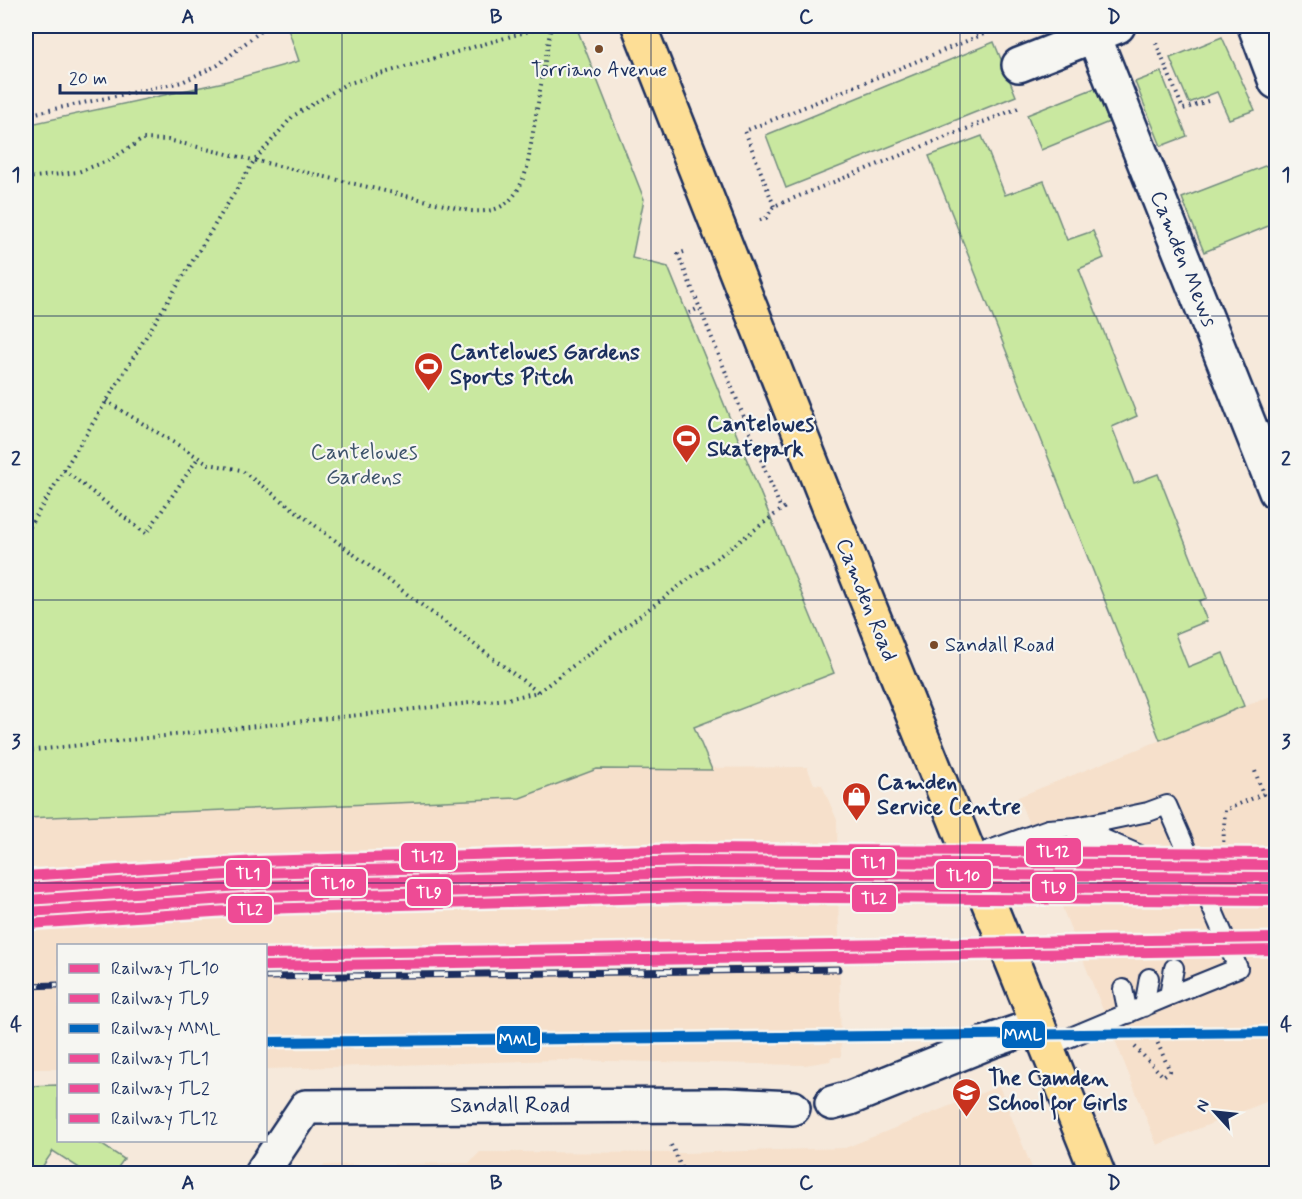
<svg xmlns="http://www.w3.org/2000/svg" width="1302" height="1199" font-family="Mynerve,sans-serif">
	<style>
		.built { fill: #f6e0cb }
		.green { fill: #c9e8a0; stroke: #728c7f; stroke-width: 1.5 }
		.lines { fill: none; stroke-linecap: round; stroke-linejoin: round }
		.lane-casing { stroke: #1b2f5e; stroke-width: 22 }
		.street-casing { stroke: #1b2f5e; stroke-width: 38 }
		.highway-casing { stroke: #1b2f5e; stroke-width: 38 }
		.path { stroke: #1b2f5e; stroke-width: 4; stroke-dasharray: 1.5 4.5; stroke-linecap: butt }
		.lane { stroke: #f6f6f2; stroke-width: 18 }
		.street { stroke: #f6f6f2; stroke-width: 33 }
		.highway { stroke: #fdde96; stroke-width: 33 }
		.rail-casing { stroke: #1b2f5e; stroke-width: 7 }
		.rail { stroke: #f6f6f2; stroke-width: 4.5; stroke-dasharray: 14; stroke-linecap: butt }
		.rail-1-casing { stroke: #f6f6f2; stroke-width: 15 }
		.rail-2-casing { stroke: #f6f6f2; stroke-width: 15 }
		.rail-3-casing { stroke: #f6f6f2; stroke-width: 15 }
		.rail-4-casing { stroke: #f6f6f2; stroke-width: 15 }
		.rail-5-casing { stroke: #f6f6f2; stroke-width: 15 }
		.rail-6-casing { stroke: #f6f6f2; stroke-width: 15 }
		.rail-1 { stroke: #ee4b95; stroke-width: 10 }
		.rail-2 { stroke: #ee4b95; stroke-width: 10 }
		.rail-3 { stroke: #0065bd; stroke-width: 10 }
		.rail-4 { stroke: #ee4b95; stroke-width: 10 }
		.rail-5 { stroke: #ee4b95; stroke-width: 10 }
		.rail-6 { stroke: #ee4b95; stroke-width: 10 }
		.grid { fill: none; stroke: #1b2f5e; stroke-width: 1.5; stroke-opacity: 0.55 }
		.bus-dot { fill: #7a4b2a; stroke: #f6f6f2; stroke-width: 2 }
		.labels { text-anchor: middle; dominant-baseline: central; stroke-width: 4.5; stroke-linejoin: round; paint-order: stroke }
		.bus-label { font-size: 20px; fill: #1b2f5e; stroke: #f6f6f2 }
		.street-label { font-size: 22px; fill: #1b2f5e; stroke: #f6f6f2 }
		.poi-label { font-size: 22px; font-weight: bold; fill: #1b2f5e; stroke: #f6f6f2; text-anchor: start }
		.park-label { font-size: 22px; fill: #3e546b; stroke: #f6f6f2 }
		.line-badge { stroke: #f6f6f2; stroke-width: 2 }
		.badge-label { font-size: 16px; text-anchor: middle; font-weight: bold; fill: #fff }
		.neatline { fill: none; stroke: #1b2f5e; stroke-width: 2 }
		.grid-label { font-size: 20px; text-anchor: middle; font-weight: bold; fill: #1b2f5e }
	</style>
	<rect width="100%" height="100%" fill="#f6e9db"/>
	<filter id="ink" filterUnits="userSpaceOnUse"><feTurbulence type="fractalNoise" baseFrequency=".0167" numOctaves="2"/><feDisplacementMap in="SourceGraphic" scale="12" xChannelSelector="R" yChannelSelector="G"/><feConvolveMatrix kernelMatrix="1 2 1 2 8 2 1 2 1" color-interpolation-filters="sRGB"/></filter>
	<g filter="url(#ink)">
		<path class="built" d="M1276,694V1098L1157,1145L1018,797Z
			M807,767L814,784L822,785L837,820L841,1057H831L830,1061L805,1065L559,1060L266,1069V946H58V1069H26V818L520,798L597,769Z
			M999,1086L1034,1173H317L323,1165L469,1163L480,1152L684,1153L845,1148Z"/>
		<path class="green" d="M287,26H576L644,199L632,258L668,267L834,673L694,727L712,770L597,769L520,798L26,818V125L224,82L299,61Z
			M1222,37L1255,110L1229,119L1217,92L1189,103L1170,58Z
			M994,42L1016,96L786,188L766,135Z
			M1161,72L1187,136L1161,146L1135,82Z
			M1095,88L1109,122L1041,150L1027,115Z
			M982,136L1005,195L1044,181L1067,240L1093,231L1104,258L1079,269L1137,416L1112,427L1134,483L1158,474L1207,598L1199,601L1207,621L1175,634L1188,667L1223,653L1244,706L1160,740L929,156Z
			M1275,162L1276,223L1204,252L1182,198Z
			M58,1085V1140L96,1141L124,1159L114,1173H87L53,1151L38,1173H26V1086Z"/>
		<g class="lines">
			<defs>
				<path id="lane" d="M1076,827L1148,812L1167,805L1238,968L1169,996
					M1076,827L1161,864
					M1082,836L1111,884
					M1097,843L1136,874
					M970,857L1048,829L1076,827L1079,865L1085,894
					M1123,989L1128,1014
					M1144,1007L1149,978
					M1047,1047L1169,996L1174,968"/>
				<path id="street" d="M1090,26L1276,492
					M1255,26L1276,82
					M1019,65L1118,26
					M832,1103L850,1098L994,1040L1038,1025
					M261,1174L306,1107L726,1105L793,1108"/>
				<path id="highway" d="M639,26L822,489L1098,1174"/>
			</defs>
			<use href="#lane" class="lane-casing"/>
			<use href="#street" class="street-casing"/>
			<use href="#highway" class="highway-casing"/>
			<path class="path" d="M1156,43L1183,109L1211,100
				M26,115L182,82L218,65L267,26
				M26,178L78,172L110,160L143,139L168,140L470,211C504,214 517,199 527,168L551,26
				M774,206L745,131L996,29
				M760,220L766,218L774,206L1021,107
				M684,252L678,254L781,509
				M689,313L699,308
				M106,401L209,464L241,470L538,692
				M64,470L146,534L198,458
				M26,532L254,161L293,116L346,84L546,26
				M26,751L507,699L538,692L785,507
				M1223,848L1225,810L1263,794L1255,771
				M1135,1047L1163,1076L1170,1071L1155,1037
				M671,1145L685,1174"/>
			<use href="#lane" class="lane"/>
			<use href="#street" class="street"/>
			<use href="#highway" class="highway"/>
			<defs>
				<path id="rail" d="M266,977L838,969
					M26,986L58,985"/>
			</defs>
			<use href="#rail" class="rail-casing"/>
			<use href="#rail" class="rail"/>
			<defs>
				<path id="rail-1" d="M26,900L258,885L692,873L1276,877
					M266,954L1276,938"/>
				<path id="rail-2" d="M27,912L259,897L692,885L1276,889
					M266,966L1276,950"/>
				<path id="rail-3" d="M266,1042L1276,1032"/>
				<path id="rail-4" d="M26,888L258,873L692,861L1276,865"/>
				<path id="rail-5" d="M28,924L259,909L692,897L1276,901"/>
				<path id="rail-6" d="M26,876L257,861L691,849L1276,853"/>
			</defs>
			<use href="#rail-1" class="rail-1-casing"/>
			<use href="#rail-2" class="rail-2-casing"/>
			<use href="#rail-3" class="rail-3-casing"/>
			<use href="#rail-4" class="rail-4-casing"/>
			<use href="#rail-5" class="rail-5-casing"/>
			<use href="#rail-6" class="rail-6-casing"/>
			<use href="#rail-1" class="rail-1"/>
			<use href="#rail-2" class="rail-2"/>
			<use href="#rail-3" class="rail-3"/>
			<use href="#rail-4" class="rail-4"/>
			<use href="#rail-5" class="rail-5"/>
			<use href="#rail-6" class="rail-6"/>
		</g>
	</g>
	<path class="grid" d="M342,26V1174M651,26V1174M960,26V1174M26,316H1276M26,600H1276M26,883H1276"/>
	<defs>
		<symbol id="stadium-pin" viewBox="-11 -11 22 30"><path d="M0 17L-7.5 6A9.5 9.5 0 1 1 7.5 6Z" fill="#c8321e" stroke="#f6f6f2"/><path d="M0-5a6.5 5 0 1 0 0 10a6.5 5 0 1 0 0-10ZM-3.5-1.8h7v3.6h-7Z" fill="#fff"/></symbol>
		<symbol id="shop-pin" viewBox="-11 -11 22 30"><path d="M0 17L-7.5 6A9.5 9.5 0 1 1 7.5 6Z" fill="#c8321e" stroke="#f6f6f2"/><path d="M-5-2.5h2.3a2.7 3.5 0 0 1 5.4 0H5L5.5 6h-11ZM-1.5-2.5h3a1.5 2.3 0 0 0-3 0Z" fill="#fff"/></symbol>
		<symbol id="school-pin" viewBox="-11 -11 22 30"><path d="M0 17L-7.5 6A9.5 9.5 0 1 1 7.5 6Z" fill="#c8321e" stroke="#f6f6f2"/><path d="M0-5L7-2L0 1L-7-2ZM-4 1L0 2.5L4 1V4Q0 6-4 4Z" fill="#fff"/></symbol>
	</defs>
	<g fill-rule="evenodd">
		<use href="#stadium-pin" x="412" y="350" width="33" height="45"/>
		<use href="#stadium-pin" x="670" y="422" width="33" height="45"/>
		<use href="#shop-pin" x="840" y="780" width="33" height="45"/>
		<use href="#school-pin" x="950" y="1076" width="33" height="45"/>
	</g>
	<g class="bus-dot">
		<circle cx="599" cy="49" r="5"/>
		<circle cx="934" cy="645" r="5"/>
	</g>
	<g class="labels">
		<g class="bus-label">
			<text x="599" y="70">Torriano Avenue</text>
			<text x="945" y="645" text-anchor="start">Sandall Road</text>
		</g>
		<g class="street-label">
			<text transform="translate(1183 259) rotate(68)">Camden Mews</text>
			<text transform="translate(866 600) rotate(68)">Camden Road</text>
			<text x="510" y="1106">Sandall Road</text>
		</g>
		<g class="poi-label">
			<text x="450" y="353">Cantelowes Gardens<tspan x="450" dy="25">Sports Pitch</tspan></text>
			<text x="707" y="425">Cantelowes<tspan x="707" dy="25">Skatepark</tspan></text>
			<text x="877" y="783">Camden<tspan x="877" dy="25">Service Centre</tspan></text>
			<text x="988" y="1079">The Camden<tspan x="988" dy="25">School for Girls</tspan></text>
		</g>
		<g class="park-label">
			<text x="364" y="453">Cantelowes<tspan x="364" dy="25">Gardens</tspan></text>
		</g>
	</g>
	<g class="line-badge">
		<rect x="1025" y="837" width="57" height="29" rx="6" fill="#ee4b95"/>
		<rect x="400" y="842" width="57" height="29" rx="6" fill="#ee4b95"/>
		<rect x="851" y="848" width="45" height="29" rx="6" fill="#ee4b95"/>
		<rect x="225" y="859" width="46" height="29" rx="6" fill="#ee4b95"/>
		<rect x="935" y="860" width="57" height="29" rx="6" fill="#ee4b95"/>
		<rect x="310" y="868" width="57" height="29" rx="6" fill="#ee4b95"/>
		<rect x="1031" y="873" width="45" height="29" rx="6" fill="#ee4b95"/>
		<rect x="406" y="878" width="46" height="29" rx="6" fill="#ee4b95"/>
		<rect x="851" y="884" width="46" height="29" rx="6" fill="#ee4b95"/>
		<rect x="227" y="895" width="46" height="29" rx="6" fill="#ee4b95"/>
		<rect x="1001" y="1020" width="45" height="29" rx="6" fill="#0065bd"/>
		<rect x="496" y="1025" width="45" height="29" rx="6" fill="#0065bd"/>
	</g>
	<g class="badge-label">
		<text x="1053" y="857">TL12</text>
		<text x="428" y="862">TL12</text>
		<text x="873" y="868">TL1</text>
		<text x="248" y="879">TL1</text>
		<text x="963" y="881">TL10</text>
		<text x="338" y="889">TL10</text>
		<text x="1054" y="893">TL9</text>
		<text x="429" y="898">TL9</text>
		<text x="874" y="904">TL2</text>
		<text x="250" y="915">TL2</text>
		<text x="1023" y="1040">MML</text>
		<text x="518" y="1045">MML</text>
	</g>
	<rect width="1302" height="1199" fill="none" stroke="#f6f6f2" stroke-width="66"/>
	<rect x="57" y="944" width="210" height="198" fill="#f6f6f2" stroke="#9ea6b7" stroke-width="1.5"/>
	<rect x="69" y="964" width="30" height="9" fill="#ee4b95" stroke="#9ea6b7" stroke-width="1.5"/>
	<text x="111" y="974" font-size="18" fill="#1b2f5e">Railway TL10</text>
	<rect x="69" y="994" width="30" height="9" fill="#ee4b95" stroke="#9ea6b7" stroke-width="1.5"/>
	<text x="111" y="1004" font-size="18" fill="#1b2f5e">Railway TL9</text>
	<rect x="69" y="1024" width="30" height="9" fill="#0065bd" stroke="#9ea6b7" stroke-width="1.5"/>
	<text x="111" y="1034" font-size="18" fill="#1b2f5e">Railway MML</text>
	<rect x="69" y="1054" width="30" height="9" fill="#ee4b95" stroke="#9ea6b7" stroke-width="1.5"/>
	<text x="111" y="1064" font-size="18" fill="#1b2f5e">Railway TL1</text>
	<rect x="69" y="1084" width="30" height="9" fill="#ee4b95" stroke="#9ea6b7" stroke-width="1.5"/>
	<text x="111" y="1094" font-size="18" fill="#1b2f5e">Railway TL2</text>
	<rect x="69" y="1114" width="30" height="9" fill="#ee4b95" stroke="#9ea6b7" stroke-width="1.5"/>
	<text x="111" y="1124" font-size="18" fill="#1b2f5e">Railway TL12</text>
	<g transform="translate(1215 1112) rotate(297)" stroke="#f6f6f2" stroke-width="4.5" paint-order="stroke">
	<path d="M0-4.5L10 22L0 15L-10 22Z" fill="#1b2f5e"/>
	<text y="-9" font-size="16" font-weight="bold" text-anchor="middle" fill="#1b2f5e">N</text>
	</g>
	<path d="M60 84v9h136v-9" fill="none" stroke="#1b2f5e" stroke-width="3"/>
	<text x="69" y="84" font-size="18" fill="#1b2f5e" stroke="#f6f6f2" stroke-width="4.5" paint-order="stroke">20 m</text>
	<rect x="33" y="33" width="1236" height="1133" class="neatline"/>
	<g class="grid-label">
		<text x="188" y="23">A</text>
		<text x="496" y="23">B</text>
		<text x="806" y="23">C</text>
		<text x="1114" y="23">D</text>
		<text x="16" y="181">1</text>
		<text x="1286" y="181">1</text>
		<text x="16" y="465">2</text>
		<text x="1286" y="465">2</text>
		<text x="16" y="748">3</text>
		<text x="1286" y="748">3</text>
		<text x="16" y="1031">4</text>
		<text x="1286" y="1031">4</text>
		<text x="188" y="1189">A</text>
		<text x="496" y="1189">B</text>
		<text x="806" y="1189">C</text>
		<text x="1114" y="1189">D</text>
	</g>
</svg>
